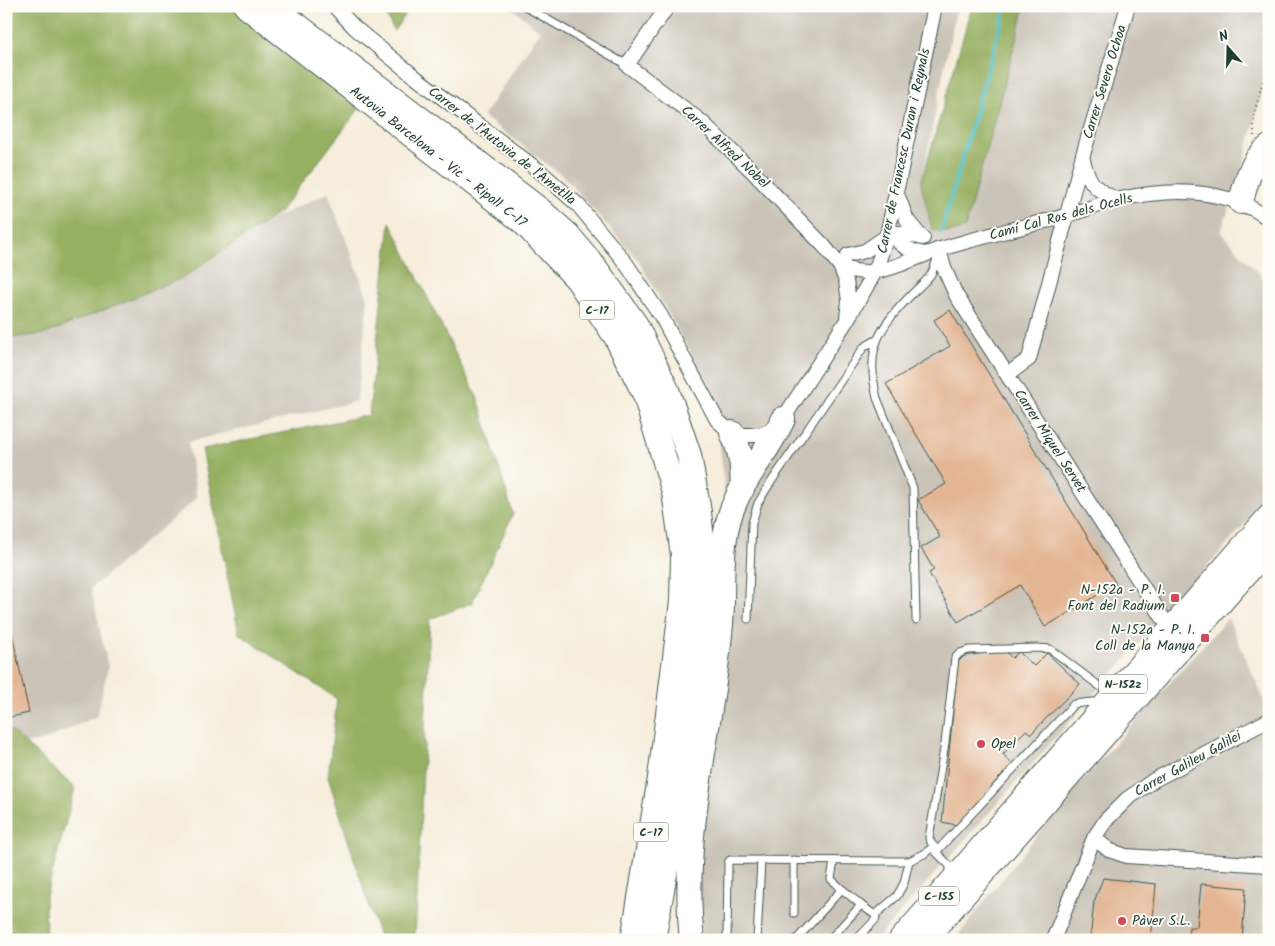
<svg xmlns="http://www.w3.org/2000/svg" width="1275" height="946" font-family="Kalam,sans-serif">
	<style>
		.industrial { fill: #cac3b8 }
		.forest { fill: #96af60; stroke: #5a764a }
		.lines { fill: none; stroke-linecap: round; stroke-linejoin: round }
		.stream { stroke: #53c1c8; stroke-width: 4 }
		.building { fill: #e3b593 }
		.service-casing { stroke: #3f574d; stroke-width: 9 }
		.minor-casing { stroke: #3f574d; stroke-width: 16 }
		.trunk-casing { stroke: #3f574d; stroke-width: 26 }
		.path { stroke: #3f574d; stroke-width: 2; stroke-dasharray: 1 4; stroke-linecap: butt }
		.service { stroke: #fff; stroke-width: 7 }
		.minor { stroke: #fff; stroke-width: 14 }
		.trunk { stroke: #fff; stroke-width: 24 }
		.poi-dot { fill: #d1495b; stroke: #fdfcf7; stroke-width: 2 }
		.labels { text-anchor: middle; dominant-baseline: central; stroke-width: 4; stroke-linejoin: round; paint-order: stroke }
		.shield { fill: #fdfcf7; stroke: #62766e; stroke-width: 1 }
		.shield-label { font-size: 12px; font-weight: bold; fill: #1f3d34 }
		.street-label { font-size: 14px; fill: #1f3d34; stroke: #fdfcf7 }
		.poi-label { font-size: 14px; fill: #1f3d34; stroke: #fdfcf7; text-anchor: end }
	</style>
	<rect width="100%" height="100%" fill="#fdfcf7"/>
	<filter id="ink" filterUnits="userSpaceOnUse"><feTurbulence type="fractalNoise" baseFrequency=".02" numOctaves="2"/><feDisplacementMap in="SourceGraphic" scale="10" xChannelSelector="R" yChannelSelector="G"/><feConvolveMatrix kernelMatrix="1 2 1 2 8 2 1 2 1" color-interpolation-filters="sRGB"/></filter>
	<filter id="wash" filterUnits="userSpaceOnUse"><feTurbulence type="fractalNoise" baseFrequency=".0096" numOctaves="4" result="noise"/><feDisplacementMap in="SourceGraphic" scale="20" xChannelSelector="R" yChannelSelector="G"/><feGaussianBlur stdDeviation="1.12" result="paint"/><feColorMatrix in="noise" values="0 0 0 0 0 0 0 0 0 0 0 0 0 0 0 0 0 1.4 0 .05"/><feComposite in="paint" operator="in"/></filter>
	<g filter="url(#wash)">
		<rect width="100%" height="100%" fill="#f6eddb"/>
		<path class="industrial" d="M510,6H957L921,183L965,227L1025,6H1269V67L1243,165L1221,232L1269,285V497L876,940H701L696,890L729,538L715,396L638,260L564,177L483,116L540,31Z
			M328,193L368,298L357,401L188,442L197,498L91,588L108,667L97,716L45,740L6,748V341Z
			M1228,618L1266,704L1269,702V940H954L1069,795Z"/>
		<path class="forest" d="M6,6H231L359,109L280,212L184,277L45,334L6,338Z
			M382,6H411L394,31Z
			M972,6H1025L965,228C953,232 944,234 932,229L921,183Z
			M390,222L478,399L513,514L472,603L430,619L415,940H380L328,777L337,699L239,634L202,449L369,415Z
			M6,731H11L75,788L45,900L46,940H6Z"/>
		<g class="lines">
			<path class="stream" d="M941,232L1006,6"/>
		</g>
		<g id="blocks">
			<path class="building" d="M950,310L1116,584L1045,627L1020,585L958,622L929,573L934,570L921,548L940,537L918,500L946,484L886,384L950,346L934,320Z
				M6,606L29,713L6,718Z
				M1004,650L1012,658L1019,652L1034,666L1047,653L1080,684L1031,734L1026,730L1003,754L1012,764L956,825L942,822L958,662L964,656Z
				M1103,878L1156,884L1151,940H1090L1094,902Z
				M1201,884L1246,888L1242,940H1188L1189,927H1197Z"/>
		</g>
	</g>
	<g filter="url(#ink)">
		<use href="#blocks" fill-opacity="0" stroke="#3f574d" stroke-width="1"/>
		<g class="lines">
			<defs>
				<path id="service" d="M524,6L627,65
					M748,619L752,523L758,503L769,485L864,347L876,340
					M916,620L913,488L877,398C865,349 878,329 911,295C928,277 931,281 938,255
					M936,852L929,838L945,743L955,658L960,653L969,650L1038,648L1050,649L1110,694
					M950,873V866L936,852L1074,704L1101,701
					M794,913V860
					M875,915L897,896L904,883L909,861
					M727,940L728,863L730,860L909,861L924,854L934,846
					M757,940L761,860
					M796,940L842,889L831,879L834,861
					M829,940L861,905L842,889
					M856,940L876,919L875,915L861,905"/>
				<path id="minor" d="M334,6L355,28L415,77L542,173L578,205L625,262L661,316L717,420L726,428L732,433L741,435H760L775,428L783,419L847,320L875,272L887,236L935,6
					M668,6L627,65L702,122L752,171L824,246L840,266L846,281L849,301L847,317
					M1083,160C1089,185 1096,190 1118,200
					M897,194L907,220L922,238
					M890,228C896,245 910,252 927,254
					M939,249L944,268L956,295L1170,629
					M848,255L865,251L887,236L897,233L908,234L923,238
					M840,266C875,283 908,259 941,249C980,237 1019,228 1058,218C1079,212 1099,204 1120,199C1171,188 1225,187 1269,219
					M1008,374L1029,359L1082,158L1128,6
					M1094,838L1109,850L1126,856L1269,865
					M1053,940L1094,838L1106,820L1127,799L1154,780L1269,720"/>
				<path id="trunk" d="M246,6L522,221L577,279L616,337L645,395L674,492L683,555L682,601L660,778L633,940
					M272,6L539,209L568,235L594,266L636,325L667,390L689,455L699,512L705,568L703,624L677,807L653,940
					M1241,202C1246,182 1251,160 1269,147
					M732,433C741,451 744,469 742,489
					M692,940C680,834 712,729 721,624C724,588 719,550 730,515C741,481 768,452 783,419
					M901,940L1269,517
					M924,940L1269,547"/>
			</defs>
			<use href="#service" class="service-casing"/>
			<use href="#minor" class="minor-casing"/>
			<use href="#trunk" class="trunk-casing"/>
			<path class="path" d="M1254,136V114L1269,58"/>
			<use href="#service" class="service"/>
			<use href="#minor" class="minor"/>
			<use href="#trunk" class="trunk"/>
		</g>
	</g>
	<g class="poi-dot">
		<rect x="1170" y="593" width="10" height="10" rx="2.5"/>
		<rect x="1200" y="633" width="10" height="10" rx="2.5"/>
		<circle cx="981" cy="744" r="5"/>
		<circle cx="1122" cy="921" r="5"/>
	</g>
	<g class="labels">
		<g class="shield">
			<rect x="579.5" y="300.5" width="35" height="19" rx="4"/>
			<rect x="1099" y="674.5" width="48" height="19" rx="4"/>
			<rect x="633.5" y="822.5" width="35" height="19" rx="4"/>
			<rect x="919" y="886.5" width="40" height="19" rx="4"/>
		</g>
		<g class="shield-label">
			<text x="597" y="310">C-17</text>
			<text x="1123" y="684">N-152z</text>
			<text x="651" y="832">C-17</text>
			<text x="939" y="896">C-155</text>
		</g>
		<g class="street-label">
			<text transform="translate(1105 82) rotate(-73)">Carrer Severo Ochoa</text>
			<text transform="translate(502 146) rotate(38)">Carrer de l'Autovia de l'Ametlla</text>
			<text transform="translate(725 147) rotate(43)">Carrer Alfred Nobel</text>
			<text transform="translate(904 151) rotate(-78)">Carrer de Francesc Duran i Reynals</text>
			<text transform="translate(438 157) rotate(38)">Autovia Barcelona - Vic - Ripoll C-17</text>
			<text transform="translate(1061 217) rotate(-15)">Camí Cal Ros dels Ocells</text>
			<text transform="translate(1050 441) rotate(57)">Carrer Miquel Servet</text>
			<text transform="translate(1188 764) rotate(-29)">Carrer Galileu Galilei</text>
		</g>
		<g class="poi-label">
			<text x="1165" y="590">N-152a - P. I.<tspan x="1165" dy="16">Font del Radium</tspan></text>
			<text x="1195" y="630">N-152a - P. I.<tspan x="1195" dy="16">Coll de la Manya</tspan></text>
			<text x="991" y="744" text-anchor="start">Opel</text>
			<text x="1132" y="921" text-anchor="start">Pàver S.L.</text>
		</g>
	</g>
	<rect width="1275" height="946" fill="none" stroke="#fdfcf7" stroke-width="25"/>
	<g transform="translate(1228 48) rotate(340)" stroke="#fdfcf7" stroke-width="4" paint-order="stroke">
	<path d="M0-4L9 19L0 12L-9 19Z" fill="#1f3d34"/>
	<text y="-8" font-size="14" font-weight="bold" text-anchor="middle" fill="#1f3d34">N</text>
	</g>
</svg>
